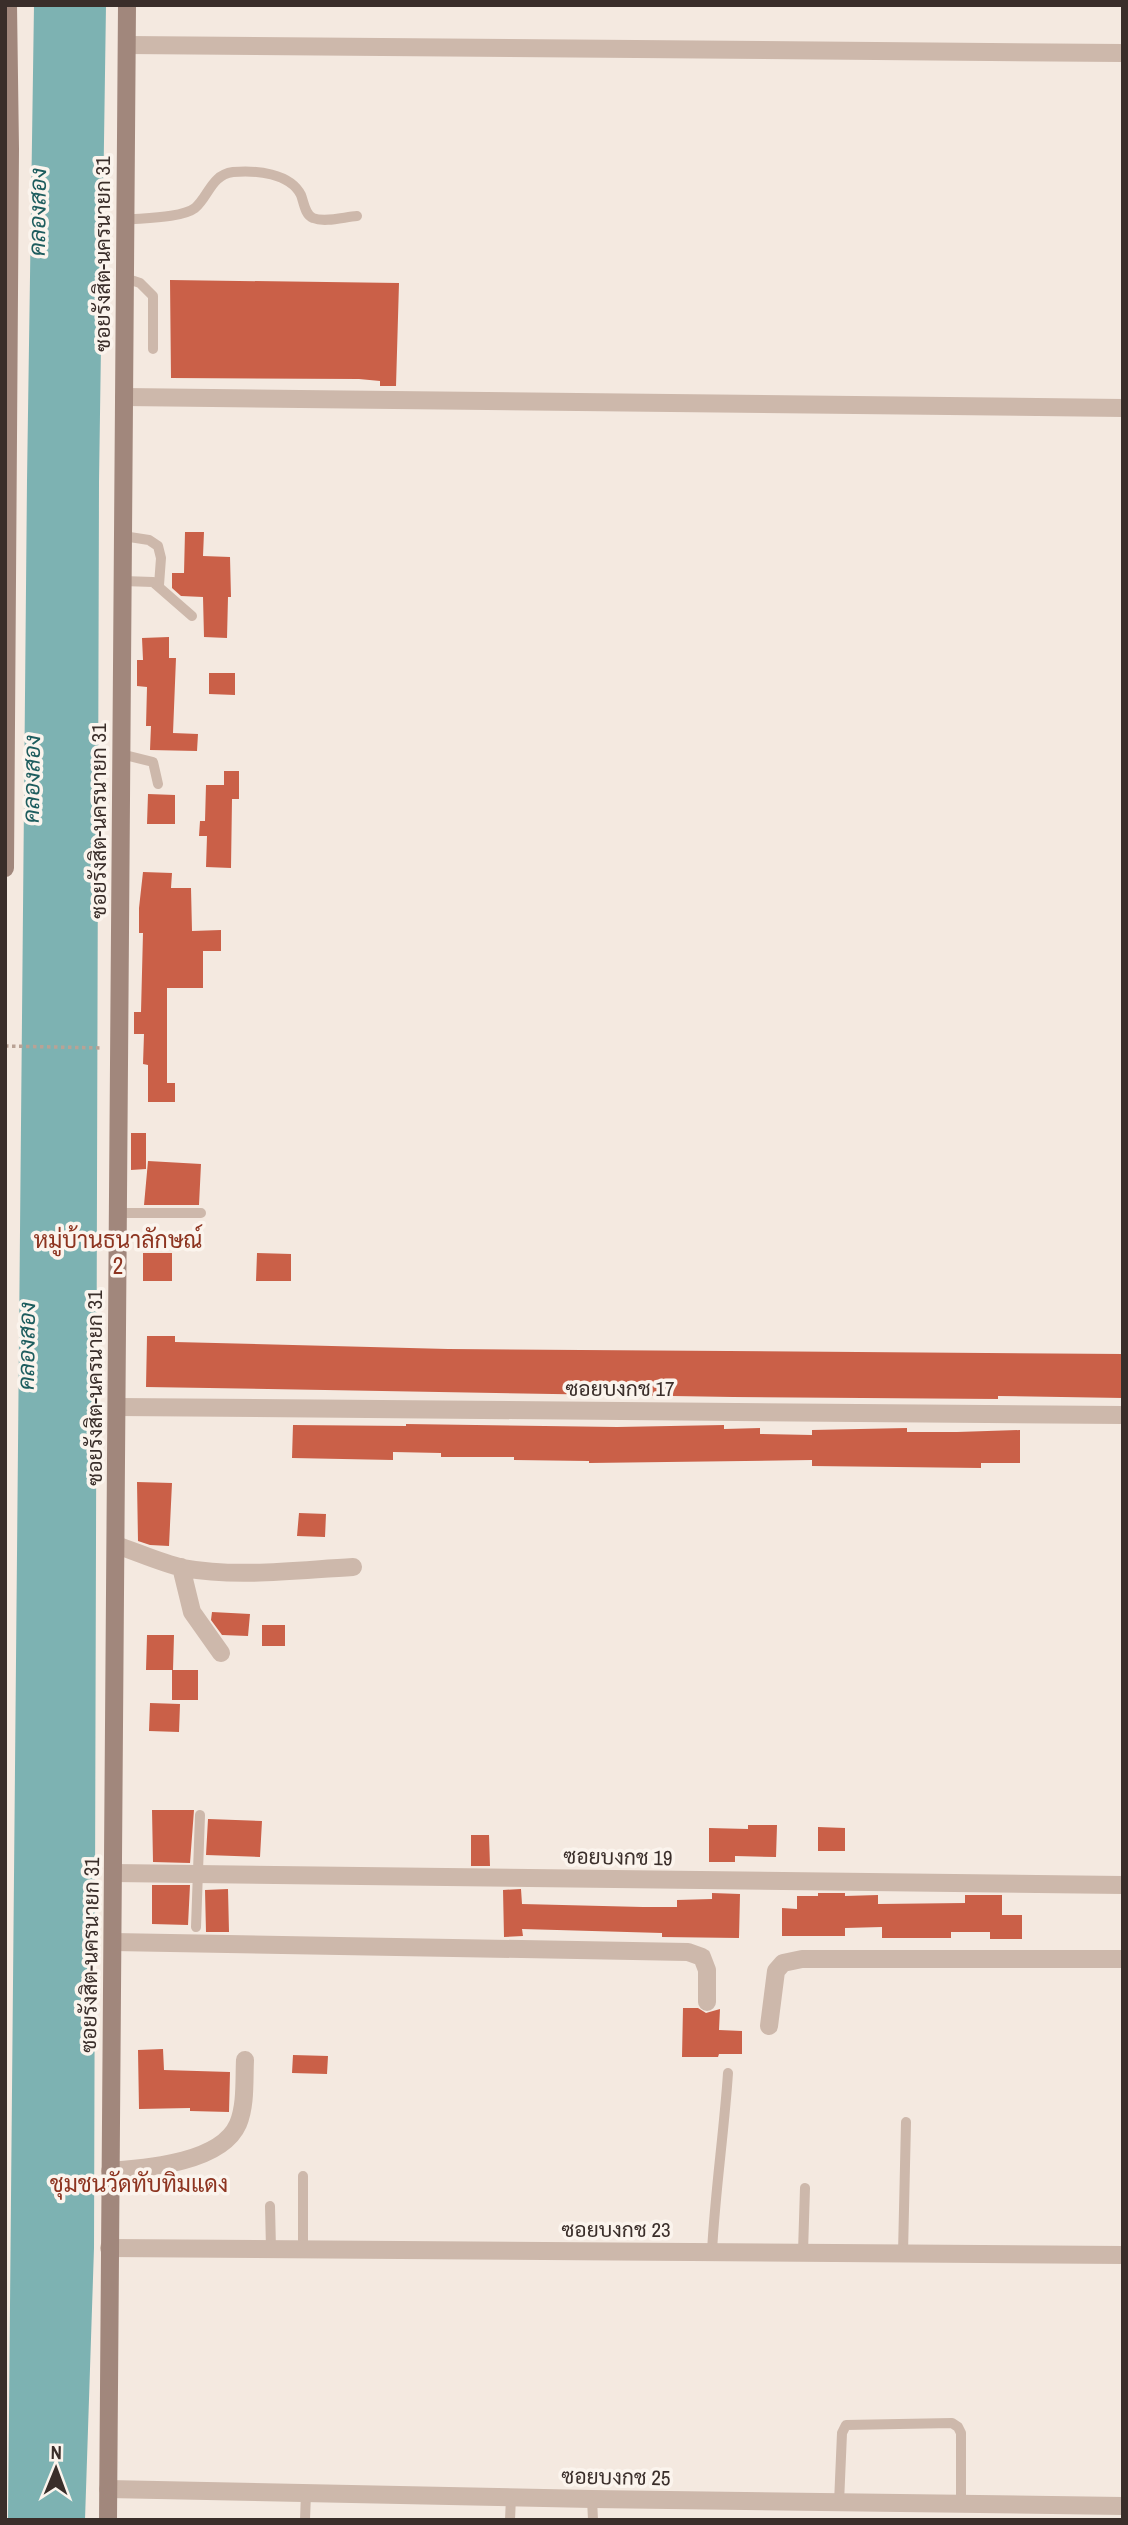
<svg xmlns="http://www.w3.org/2000/svg" width="1128" height="2525" font-family="'Archivo Narrow',Sarabun,sans-serif">
	<style>
		.water { fill: #7db2b2 }
		.building { fill: #ca6048 }
		.lines { fill: none; stroke-linecap: round; stroke-linejoin: round }
		.path { stroke: #b9a295; stroke-width: 3.5; stroke-dasharray: 3.5 3.5; stroke-linecap: butt }
		.lane { stroke: #cdb8ab; stroke-width: 10 }
		.street { stroke: #cdb8ab; stroke-width: 18 }
		.secondary { stroke: #a1877c; stroke-width: 18 }
		.labels { text-anchor: middle; dominant-baseline: central; stroke-width: 7; stroke-linejoin: round; paint-order: stroke }
		.street-label { font-size: 21px; fill: #3a2e2a; stroke: #fbf4ed }
		.water-label { font-size: 23px; font-style: italic; fill: #1e5d5e; stroke: #fbf4ed }
		.neighbourhood-label { font-size: 23px; fill: #8d3420; stroke: #fbf4ed }
	</style>
	<rect width="100%" height="100%" fill="#f4e9e0"/>
	<path class="water" d="M34,5H106L99,482L94,2248L85,2520H8L27,481Z"/>
	<path class="building" d="M170,280L399,283L396,386H380V381L359,379L171,378Z
		M185,532H204L203,556L230,557L231,597H228L227,638L204,637L203,597L181,596L172,588V573H184Z
		M169,637V658H176L173,733L198,734L197,751L150,750L151,726H146L147,687L137,686V660H143L142,638Z
		M209,673H235V695L209,694Z
		M224,771H239V799H232L231,868L206,867L207,836H199L200,821H205L206,785H224Z
		M148,794L175,795V824H147Z
		M143,872L172,873L171,888H191L192,931L221,930V951H203V988H167V1083H175V1102H148V1065L143,1064L144,1034H134V1012H141L143,933H139V908Z
		M131,1133H146V1169L131,1170Z
		M148,1161L201,1164L199,1205H144Z
		M143,1253H172V1281H143Z
		M257,1253L291,1254V1281H256Z
		M147,1336H175V1342L448,1349L1123,1354V1398L998,1396V1399L733,1397L146,1387Z
		M406,1424L617,1427L724,1425V1429L760,1428V1434L812,1435V1430L907,1428V1432H957L1020,1430V1463H981V1468L812,1466V1460L589,1463V1461L514,1460V1457H441V1453L393,1452V1460L292,1458L293,1425L406,1426Z
		M137,1482L172,1483L169,1546L150,1545L138,1541Z
		M299,1513L326,1514L325,1537L297,1536Z
		M212,1612L250,1614L248,1636L222,1635L211,1620Z
		M262,1625H285V1646H262Z
		M147,1635H174L173,1670H198V1700H172V1670H146Z
		M150,1703L180,1704L179,1732L149,1731Z
		M152,1810H194L190,1863L153,1862Z
		M208,1819L262,1821L260,1857L206,1855Z
		M748,1825H777L776,1857L735,1856V1862H709V1828L748,1829Z
		M818,1827L845,1828V1851H818Z
		M471,1835H489L490,1866H471Z
		M152,1885H190L188,1925L152,1924Z
		M228,1889L229,1932H206L205,1890Z
		M521,1889L522,1904L643,1907H677V1900L712,1899V1893L740,1894L739,1938L662,1937V1933L522,1929L523,1936L504,1937L503,1890Z
		M818,1893H845V1896L878,1895V1904L965,1903V1895H1002V1915H1022V1939H990V1932H951V1938H882V1927L845,1928V1936H782V1908L797,1909V1896H818Z
		M683,2008H698L706,2013L720,2009L719,2030L742,2031V2054H719L718,2057H682Z
		M163,2049L164,2070L230,2072L229,2112L190,2111V2108L139,2109L138,2050Z
		M293,2055L328,2056L327,2074L292,2073Z"/>
	<g class="lines">
		<path class="path" d="M5,1046L103,1048"/>
		<path class="lane" d="M125,220C143,218 182,218 195,208C209,196 211,175 233,172C256,170 290,173 301,195C304,203 305,215 313,218C325,223 344,217 357,216
			M125,278L140,283L153,296V349
			M123,536L149,540L158,546L161,558L159,585
			M123,581L153,582L192,616
			M121,754L153,762L158,784
			M118,1213H201
			M196,1927L200,1815
			M270,2206L271,2249
			M303,2249V2176
			M712,2252C715,2192 724,2133 728,2073
			M803,2252L805,2188
			M903,2253L906,2122
			M592,2499L593,2520
			M839,2503L842,2433L846,2425L952,2423L958,2427L961,2433V2504
			M305,2520L306,2493
			M510,2520L511,2497"/>
		<path class="street" d="M127,45L1123,53
			M124,397L1123,408
			M117,1407L1123,1415
			M116,1545C137,1552 161,1563 183,1568C238,1578 297,1570 353,1567
			M181,1567L192,1612L221,1653
			M113,1873L1123,1885
			M113,1942L688,1952L702,1957L707,1970V2002
			M769,2026L776,1971L783,1963L802,1959H1123
			M110,2171C146,2168 221,2163 238,2124C246,2105 244,2080 245,2060
			M109,2248L1123,2255
			M108,2489L592,2499L1123,2506"/>
		<path class="secondary" d="M5,868L10,149L8,5
			M108,2520L127,5"/>
	</g>
	<g class="labels">
		<g class="street-label">
			<text transform="translate(102 254) rotate(-90)">ซอยรังสิต-นครนายก 31</text>
			<text transform="translate(98 821) rotate(-90)">ซอยรังสิต-นครนายก 31</text>
			<text transform="translate(94 1388) rotate(-90)">ซอยรังสิต-นครนายก 31</text>
			<text x="620" y="1388">ซอยบงกช 17</text>
			<text transform="translate(618 1857) rotate(1)">ซอยบงกช 19</text>
			<text transform="translate(90 1955) rotate(-89)">ซอยรังสิต-นครนายก 31</text>
			<text x="616" y="2229">ซอยบงกช 23</text>
			<text transform="translate(616 2477) rotate(1)">ซอยบงกช 25</text>
		</g>
		<g class="water-label">
			<text transform="translate(37 212) rotate(-89)">คลองสอง</text>
			<text transform="translate(31 779) rotate(-89)">คลองสอง</text>
			<text transform="translate(26 1346) rotate(-89)">คลองสอง</text>
		</g>
		<g class="neighbourhood-label">
			<text x="118" y="1239">หมู่บ้านธนาลักษณ์<tspan x="118" dy="26">2</tspan></text>
			<text x="139" y="2183">ชุมชนวัดทับทิมแดง</text>
		</g>
	</g>
	<rect width="1128" height="2525" fill="none" stroke="#3a2e2a" stroke-width="14"/>
	<g transform="translate(56 2469) rotate(1)" stroke="#fbf4ed" stroke-width="5" paint-order="stroke">
	<path d="M0-5L12 26L0 18L-12 26Z" fill="#3a2e2a"/>
	<text y="-10" font-size="19" font-weight="bold" text-anchor="middle" fill="#3a2e2a">N</text>
	</g>
</svg>
